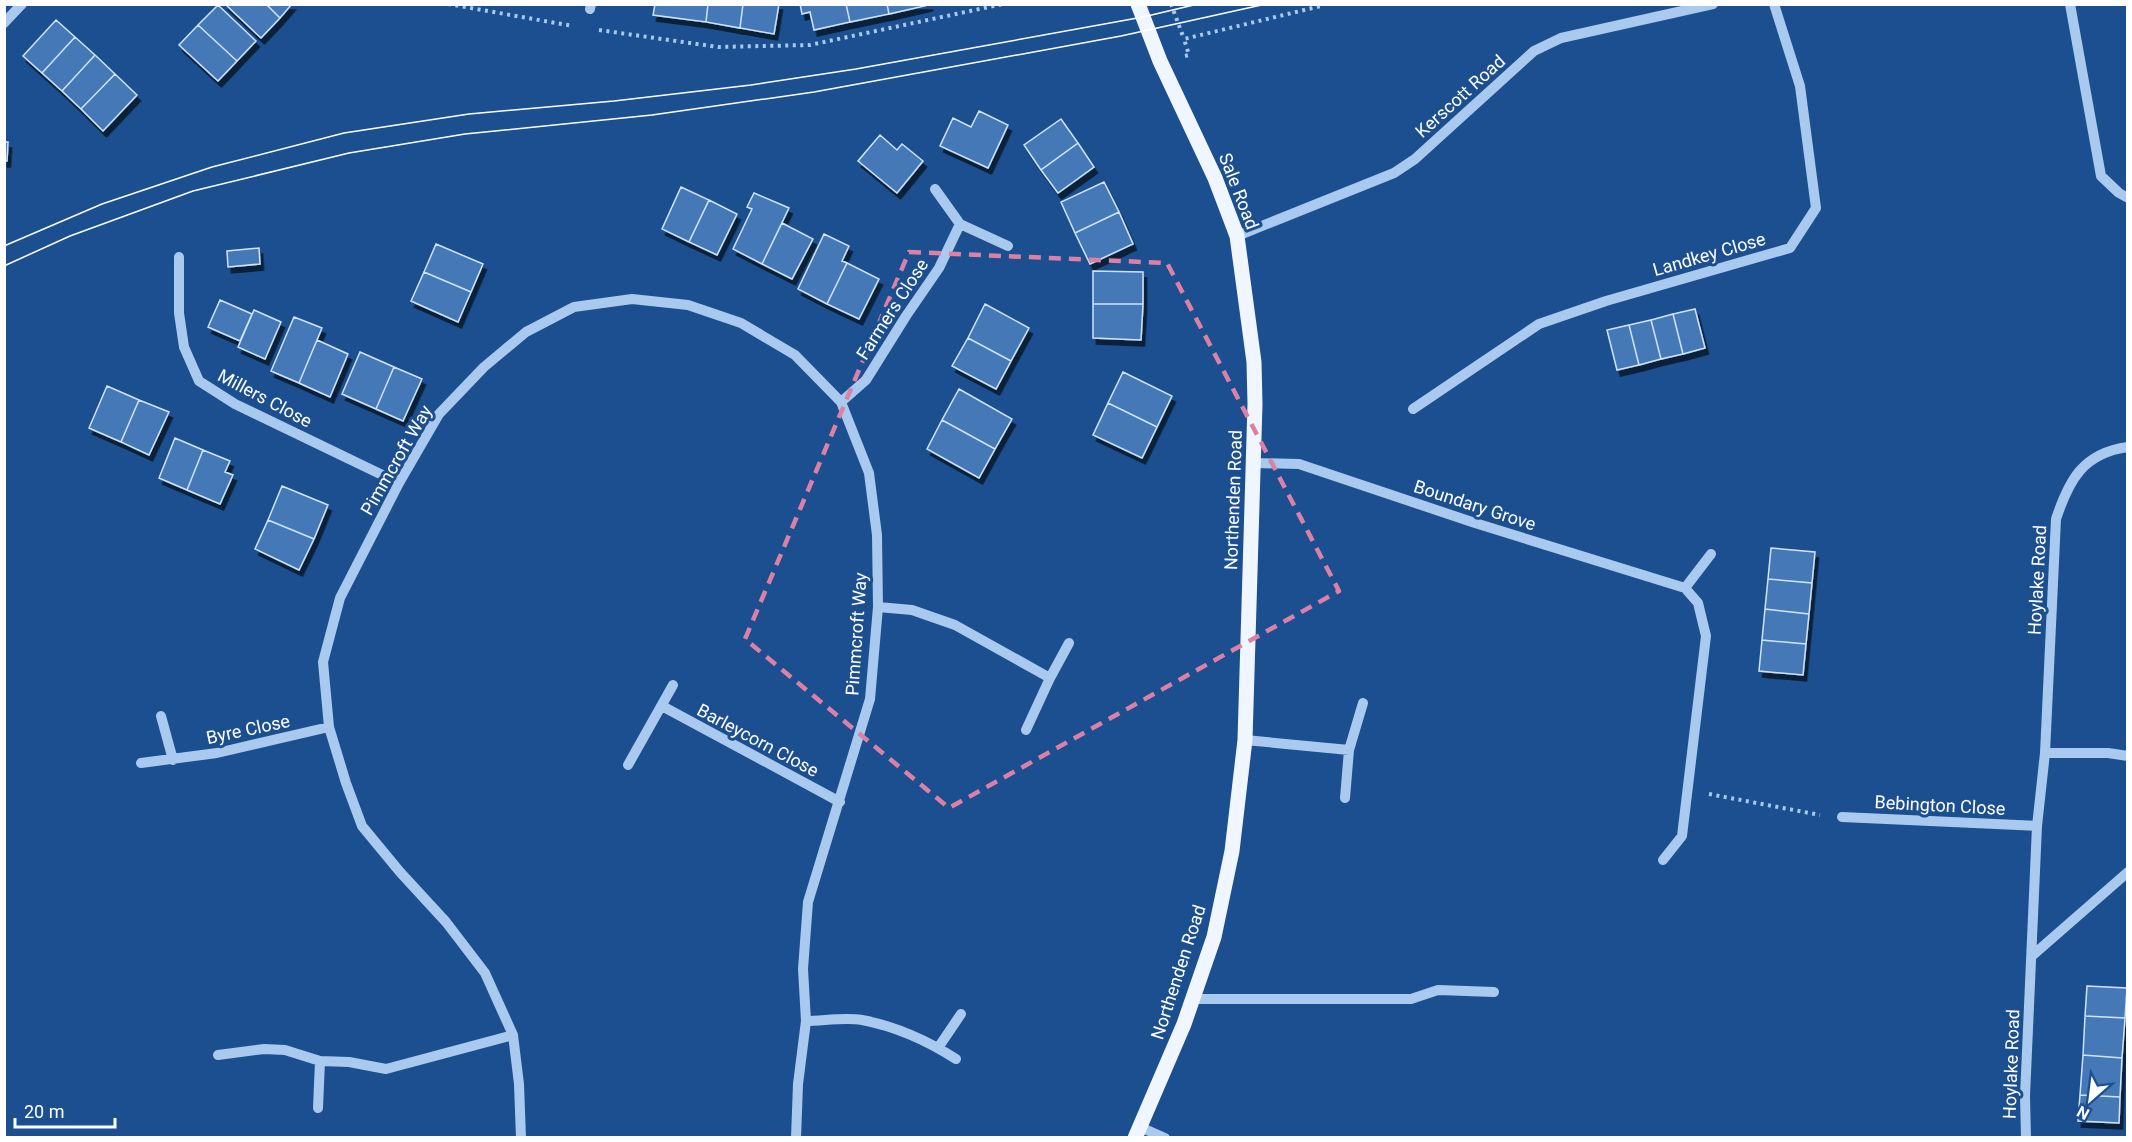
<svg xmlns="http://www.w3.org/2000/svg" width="2132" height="1142" font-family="Roboto,sans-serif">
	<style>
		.building { fill: #4478b7; stroke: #cfe3fa; stroke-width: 1.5; filter: url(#shadow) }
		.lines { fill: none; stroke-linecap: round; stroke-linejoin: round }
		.path { stroke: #a9c9ee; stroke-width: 4; stroke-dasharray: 3 4.5; stroke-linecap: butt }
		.minor { stroke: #a9c9ee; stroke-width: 10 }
		.major { stroke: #f0f6ff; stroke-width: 15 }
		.tram { stroke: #fff; stroke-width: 1.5 }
		.marked { fill: none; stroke: #dd80a5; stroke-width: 4.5; stroke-dasharray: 12 8; stroke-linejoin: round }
		.labels { text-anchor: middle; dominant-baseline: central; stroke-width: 6; stroke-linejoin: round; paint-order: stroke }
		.street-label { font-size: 18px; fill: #fff; stroke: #1b4f8f }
	</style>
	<defs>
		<filter id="shadow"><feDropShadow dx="3.5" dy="6" stdDeviation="0" flood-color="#0009"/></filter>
	</defs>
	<rect width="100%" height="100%" fill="#1b4f8f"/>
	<path class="building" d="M225,4H266L280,18L261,38Z
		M266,4H292L280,18Z
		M655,4H708L706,22L653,15Z
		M708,4H743L740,28L706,22Z
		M743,4H779L774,34L740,28Z
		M800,4H846L850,22L814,30L810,12L802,14Z
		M846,4H887L889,14L850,22Z
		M887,4H929V5L889,14Z
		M218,5L256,41L237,61L198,25Z
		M56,20L75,37L42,73L23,56Z
		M198,25L237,61L218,81L179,45Z
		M75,37L95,55L62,91L42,73Z
		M95,55L115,74L81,109L62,91Z
		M115,74L137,95L103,131L81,109Z
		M979,111L1008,125L988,168L940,146L953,118L971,127Z
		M1061,119L1078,143L1041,170L1024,145Z
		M880,135L897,150L902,144L923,161L897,193L858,161Z
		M4,142H8L7,161H4Z
		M1078,143L1094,167L1058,193L1041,170Z
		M1104,182L1119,212L1075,233L1061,202Z
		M681,187L709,200L689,242L662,229Z
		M754,193L789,208L762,264L733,249L752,209L747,207Z
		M709,200L737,214L717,255L689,242Z
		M1119,212L1133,244L1090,264L1075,233Z
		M782,223L813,239L792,279L762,264Z
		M824,234L849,246L842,261L847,263L827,304L798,289Z
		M436,244L483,264L471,292L424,272Z
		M259,248L260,264L228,267L227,251Z
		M847,263L879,279L859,319L827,304Z
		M1093,271L1143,272V304H1093Z
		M424,272L471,292L458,322L411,301Z
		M220,300L252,314L240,341L208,327Z
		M985,304L1029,328L1011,361L968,338Z
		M1093,304H1143L1141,340L1093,338Z
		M1695,309L1705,348L1683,354L1673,314Z
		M254,310L281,322L265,359L238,347Z
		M1673,314L1683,354L1661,359L1651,320Z
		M294,317L322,328L299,383L271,371Z
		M1651,320L1661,359L1639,365L1629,325Z
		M1629,325L1639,365L1617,370L1607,330Z
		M968,338L1011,361L996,389L952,366Z
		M317,340L348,354L330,397L299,383Z
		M360,352L394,367L376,409L342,394Z
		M394,367L422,379L403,421L376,409Z
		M1123,372L1172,396L1157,427L1108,403Z
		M107,386L139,400L121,442L89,428Z
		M959,389L1012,419L995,449L942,420Z
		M139,400L169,412L149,455L121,442Z
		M1108,403L1157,427L1142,458L1093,435Z
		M942,420L995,449L979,478L927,449Z
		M175,438L203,450L187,490L159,478Z
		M203,450L230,461L225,472L233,475L220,504L187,490Z
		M282,486L328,505L314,539L268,520Z
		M268,520L314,539L299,570L255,549Z
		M1771,548L1815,552L1812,583L1768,579Z
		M1768,579L1812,583L1809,614L1765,609Z
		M1765,609L1809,614L1806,644L1762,640Z
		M1762,640L1806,644L1803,675L1759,671Z
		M2087,986L2127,988L2125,1018L2085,1016Z
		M2085,1016L2125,1018L2122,1058L2083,1055Z
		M2083,1055L2122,1058L2120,1097L2080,1095Z
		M2080,1095L2120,1097L2119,1123L2078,1121Z"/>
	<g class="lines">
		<path class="path" d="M448,4L573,26
			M1171,4L1184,39
			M599,30L718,47L810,45L1003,4
			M1185,56L1189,55L1184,39L1321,6
			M1709,794L1820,815"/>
		<path class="minor" d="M2070,4L2101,176L2119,193L2128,198
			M590,9L591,4
			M4,23L22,4
			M935,189L960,224L1008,246
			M1237,236L1394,173L1415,159L1534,51L1561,38L1713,4
			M179,257V313L184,347L199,381L235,404L399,483
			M841,402L866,380L906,316L939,268L960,224
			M1413,409L1539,324L1606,301L1790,248L1816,208L1800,86L1774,4
			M1254,463L1299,464L1475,523L1685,588L1698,603L1706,636L1682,836L1663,860
			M1685,588L1711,554
			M878,607L912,610L955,625L1050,678
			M662,706L840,802
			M161,716L173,760
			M1026,730L1050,678L1069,643
			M1245,740L1349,750
			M2045,753H2108L2128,756
			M141,763L217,753L329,727
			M628,765L673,685
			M1345,798L1349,750L1363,703
			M1842,817L2037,826
			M2033,955L2128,872
			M1193,999H1411L1438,990L1494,992
			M806,1021C823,1021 844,1017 862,1020C894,1026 928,1041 956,1059
			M938,1048L961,1014
			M218,1055L264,1049L285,1050L320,1061L349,1062L386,1069L513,1035
			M318,1108L320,1061
			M1140,1127L1165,1138
			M521,1138L519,1084L513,1035L485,973L446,922L400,872L362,826L346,783L329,727L323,662L340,598L399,483L439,414L484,367L526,332L574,307L632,299L688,305L741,323L795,355L841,402L869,473L877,535L878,607L870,699L808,902L803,969L806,1021L798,1084L796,1138
			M2026,1138L2025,1096L2037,826L2045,753L2056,519C2069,480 2083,453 2128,447"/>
		<path class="major" d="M1135,1138L1184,1024L1214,937L1232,851L1245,740L1255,404L1254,362L1237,236L1215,178L1160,61L1138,4"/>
		<path class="tram" d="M4,246L102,204L212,167L344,133L469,114L614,101L751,85L856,69L1143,17L1198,4
			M4,266L70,236L193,191L349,153L465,134L652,115L814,92L1121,36L1266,4"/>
	</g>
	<path class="marked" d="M909,252L1167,263L1339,591L949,808L745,639Z"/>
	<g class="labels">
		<g class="street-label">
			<text transform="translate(1460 96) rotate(-42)">Kerscott Road</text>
			<text transform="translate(1239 191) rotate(69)">Sale Road</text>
			<text transform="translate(1709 254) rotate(-16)">Landkey Close</text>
			<text transform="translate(892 309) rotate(-57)">Farmers Close</text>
			<text transform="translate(265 398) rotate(28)">Millers Close</text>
			<text transform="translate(396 460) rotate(-60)">Pimmcroft Way</text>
			<text transform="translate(1233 500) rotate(-88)">Northenden Road</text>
			<text transform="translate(1475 505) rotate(18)">Boundary Grove</text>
			<text transform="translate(2037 580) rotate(-87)">Hoylake Road</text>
			<text transform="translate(856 634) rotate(-86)">Pimmcroft Way</text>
			<text transform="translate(248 729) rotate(-12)">Byre Close</text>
			<text transform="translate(758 740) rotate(28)">Barleycorn Close</text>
			<text transform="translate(1940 805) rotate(3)">Bebington Close</text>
			<text transform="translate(1178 972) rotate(-72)">Northenden Road</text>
			<text transform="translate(2011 1064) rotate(-88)">Hoylake Road</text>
		</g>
	</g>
	<rect width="2132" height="1142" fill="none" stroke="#ffffff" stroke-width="12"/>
	<g transform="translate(2090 1100) rotate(208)" stroke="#1b4f8f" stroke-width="4.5" paint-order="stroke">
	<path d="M0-4.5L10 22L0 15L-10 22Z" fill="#ffffff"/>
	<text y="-9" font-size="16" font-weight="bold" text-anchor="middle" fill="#ffffff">N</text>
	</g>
	<path d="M15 1118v9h100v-9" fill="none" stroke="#ffffff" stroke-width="3"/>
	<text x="24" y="1118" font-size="18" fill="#ffffff" stroke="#1b4f8f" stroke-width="4.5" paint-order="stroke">20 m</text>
</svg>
